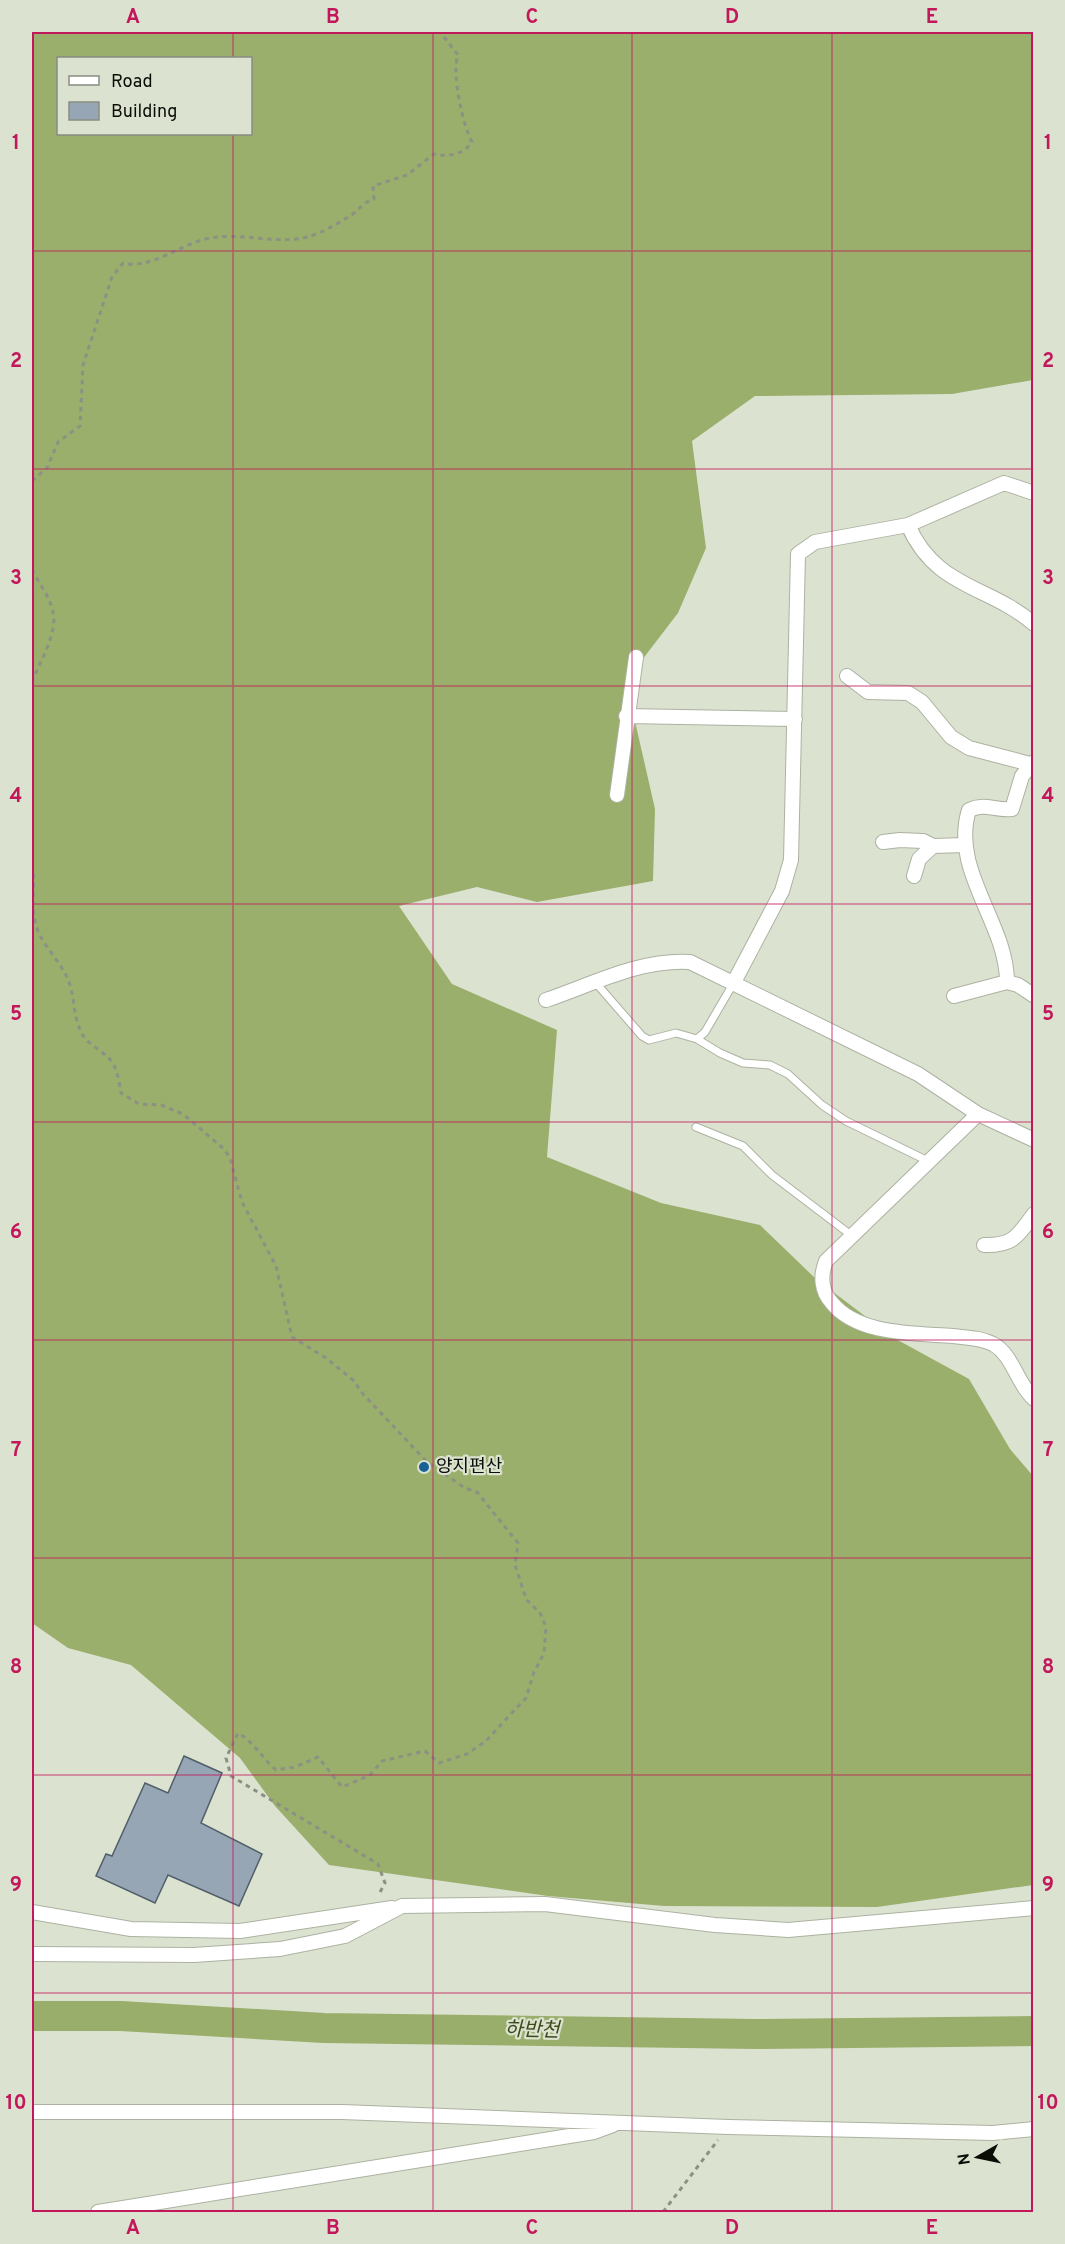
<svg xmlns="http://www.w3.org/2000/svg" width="1065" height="2244" font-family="Overpass,'Noto Sans KR',sans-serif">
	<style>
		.forest { fill: #9aaf6c; fill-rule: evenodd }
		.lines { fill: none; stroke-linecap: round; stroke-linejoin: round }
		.river { stroke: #99ae6b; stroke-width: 30 }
		.building { fill: #97a6b4; stroke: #515f6b; stroke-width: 1.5 }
		.service-casing { stroke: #acb2a1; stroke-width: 9 }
		.minor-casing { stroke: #acb2a1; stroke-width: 16 }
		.path { stroke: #8c9183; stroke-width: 3; stroke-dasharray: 4.5 4.5; stroke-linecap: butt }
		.service { stroke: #fff; stroke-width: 7 }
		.minor { stroke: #fff; stroke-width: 14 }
		.grid { fill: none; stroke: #c2185b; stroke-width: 1.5; stroke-opacity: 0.55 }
		.poi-dot { fill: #176195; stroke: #dce2d0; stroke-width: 2 }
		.labels { text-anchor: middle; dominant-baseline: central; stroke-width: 4.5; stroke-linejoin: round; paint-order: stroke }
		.poi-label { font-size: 18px; fill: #0b0d07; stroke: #dce2d0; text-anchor: start }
		.water-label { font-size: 20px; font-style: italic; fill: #3d4a19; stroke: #dce2d0 }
		.neatline { fill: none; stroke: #c2185b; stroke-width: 2 }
		.grid-label { font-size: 20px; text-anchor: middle; font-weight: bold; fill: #c2185b }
	</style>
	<rect width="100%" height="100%" fill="#dce2d0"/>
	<path class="forest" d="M32,32H1033V380L952,394L755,396L692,441L706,548L678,613L642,660L634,717L655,809L653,881L537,902L477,887L399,906L452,984L557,1030L547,1157L661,1203L760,1225L816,1279L894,1338L969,1379L1010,1449L1033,1476V1885L877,1907L664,1906L548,1896L329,1865L275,1806L240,1758L131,1665L68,1648L32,1623ZM58,58H250V134H58Z"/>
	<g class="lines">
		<path class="river" d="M32,2016H121L324,2028L755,2034L1034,2031"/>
	</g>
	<path class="building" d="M184,1756L222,1773L201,1823L262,1854L239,1906L168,1875L155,1903L96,1876L106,1854L112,1856L145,1783L168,1793Z"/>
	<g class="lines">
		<defs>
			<path id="service" d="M596,983L642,1036L649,1040L676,1033L697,1039L705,1032L733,984
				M697,1039L720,1053L743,1063L770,1065L788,1074L822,1105L846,1121L930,1162
				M696,1127L743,1146L772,1175L851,1235"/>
			<path id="minor" d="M908,525L1004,483L1034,493
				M847,676L868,692L908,693L922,702L951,737L969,748L1030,764
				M626,716L795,719
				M617,795L636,657
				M883,842L900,840L923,841L933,846L965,845
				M914,876L919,859L933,846
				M1007,982C1007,923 950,870 969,810C986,802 994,811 1012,809L1022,776L1034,762
				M733,984L782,891L791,860L798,554L815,542L908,525C936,589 989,585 1034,624
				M954,996L1007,982L1018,985L1033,995
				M546,1000C593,984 640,959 690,962L918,1074L978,1114L1034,1140
				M978,1114L826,1261C820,1276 821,1291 832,1303C858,1335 914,1333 953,1336C967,1338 979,1337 993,1344C1013,1355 1017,1384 1034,1399
				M984,1245C1014,1246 1018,1235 1034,1214
				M32,1912L131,1929L240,1931L392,1908
				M32,1954L194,1955L280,1949L345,1936L402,1906L545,1904L715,1925L788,1930L1034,1908
				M32,2112H342L728,2127L993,2133L1034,2129
				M98,2212L594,2132L613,2125"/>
		</defs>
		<use href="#service" class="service-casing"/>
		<use href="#minor" class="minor-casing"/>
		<path class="path" d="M32,481L47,468L58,442L80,426L83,365L112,277L123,263C152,270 181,243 210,238C241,232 276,245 307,237C320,234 337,224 348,217C360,211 358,205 374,199L373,186L407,175L434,154C449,157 463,155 472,142C463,125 451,73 458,55L440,32
			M32,570C39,583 50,597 53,612C58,634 39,663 32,682
			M32,865C36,884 30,905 36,925C42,947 63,962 70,985C75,1002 73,1016 82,1034C89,1046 104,1051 112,1062C118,1071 119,1083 121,1093L139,1104L161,1105L183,1114L224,1149L230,1158L242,1202L276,1266L292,1337L326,1358L353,1380L363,1394L428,1463L465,1488L477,1492L518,1543L515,1565L526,1599L540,1613L546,1627L544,1653L534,1672L526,1698L509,1716L486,1741L467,1754L439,1763L425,1751L382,1761L370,1775L342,1787L318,1757L295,1767L276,1770C262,1758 254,1742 238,1733L226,1758L231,1776L378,1864L385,1883L379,1894
			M663,2212L718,2140"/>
		<use href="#service" class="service"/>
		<use href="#minor" class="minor"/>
	</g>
	<path class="grid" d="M233,32V58M433,32V2212M632,32V2212M832,32V2212M233,134V2212M32,251H1034M32,469H1034M32,686H1034M32,904H1034M32,1122H1034M32,1340H1034M32,1558H1034M32,1775H1034M32,1993H1034"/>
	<circle class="poi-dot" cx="424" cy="1467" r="6"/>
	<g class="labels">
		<g class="poi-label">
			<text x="436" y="1467">양지편산</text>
		</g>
		<g class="water-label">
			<text transform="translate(532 2031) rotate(1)">하반천</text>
		</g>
	</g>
	<rect width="1065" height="2244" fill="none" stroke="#dce2d0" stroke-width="66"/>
	<rect x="57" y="57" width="195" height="78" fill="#dce2d0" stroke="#888d80" stroke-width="1.5"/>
	<rect x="69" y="76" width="30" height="9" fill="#ffffff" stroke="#888d80" stroke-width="1.5"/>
	<text x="111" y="87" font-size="18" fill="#0b0d07">Road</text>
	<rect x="69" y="102" width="30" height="18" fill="#97a6b4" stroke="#888d80" stroke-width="1.5"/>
	<text x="111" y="117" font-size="18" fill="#0b0d07">Building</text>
	<g transform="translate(978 2157) rotate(261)" stroke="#dce2d0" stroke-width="4.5" paint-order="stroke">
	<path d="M0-4.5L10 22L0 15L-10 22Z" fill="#0b0d07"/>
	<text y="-9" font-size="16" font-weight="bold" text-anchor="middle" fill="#0b0d07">N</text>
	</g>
	<rect x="33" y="33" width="999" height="2178" class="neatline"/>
	<g class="grid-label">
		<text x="133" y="23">A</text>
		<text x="333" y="23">B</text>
		<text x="532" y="23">C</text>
		<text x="732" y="23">D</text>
		<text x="932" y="23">E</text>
		<text x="16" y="149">1</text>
		<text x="1048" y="149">1</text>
		<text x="16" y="367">2</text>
		<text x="1048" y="367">2</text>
		<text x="16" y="584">3</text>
		<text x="1048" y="584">3</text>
		<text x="16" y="802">4</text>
		<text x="1048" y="802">4</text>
		<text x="16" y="1020">5</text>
		<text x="1048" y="1020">5</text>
		<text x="16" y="1238">6</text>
		<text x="1048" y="1238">6</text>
		<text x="16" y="1456">7</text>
		<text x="1048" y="1456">7</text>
		<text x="16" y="1673">8</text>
		<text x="1048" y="1673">8</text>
		<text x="16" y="1891">9</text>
		<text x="1048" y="1891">9</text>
		<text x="16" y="2109">10</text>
		<text x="1048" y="2109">10</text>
		<text x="133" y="2234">A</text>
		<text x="333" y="2234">B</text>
		<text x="532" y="2234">C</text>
		<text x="732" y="2234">D</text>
		<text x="932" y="2234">E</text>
	</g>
</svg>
